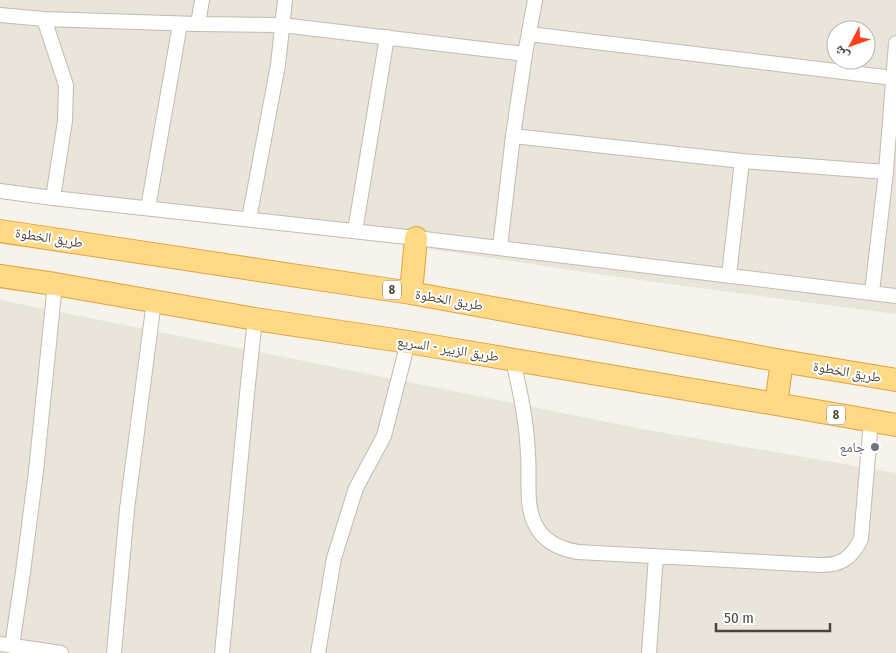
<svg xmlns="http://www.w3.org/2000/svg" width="896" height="653" font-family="'Fira Sans Condensed','Noto Naskh Arabic',sans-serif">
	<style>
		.residential { fill: #eae5da; fill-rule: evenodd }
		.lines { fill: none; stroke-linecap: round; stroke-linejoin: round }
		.minor-casing { stroke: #c2bbae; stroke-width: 16 }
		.trunk-casing { stroke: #e0a43c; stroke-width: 24 }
		.minor { stroke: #fff; stroke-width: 14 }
		.trunk { stroke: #ffd985; stroke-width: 22 }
		.worship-dot { fill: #6b7280; stroke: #fff; stroke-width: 2 }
		.labels { text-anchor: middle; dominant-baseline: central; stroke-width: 4; stroke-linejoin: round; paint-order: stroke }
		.shield { fill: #fff; stroke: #817c74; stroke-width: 1 }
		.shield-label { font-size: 12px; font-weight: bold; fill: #4b4439 }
		.street-label { font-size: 14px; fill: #4b4439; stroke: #fff }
		.worship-label { font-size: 14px; fill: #5b616d; stroke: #fff; text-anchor: end }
	</style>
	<rect width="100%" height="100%" fill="#f6f3ec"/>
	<path class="residential" d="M0,0H896V314L625,278L0,185ZM836,30H866V60H836Z
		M0,300L642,429L896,473V653H0Z"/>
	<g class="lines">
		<defs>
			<path id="minor" d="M0,15L44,19L198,24L282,25L525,54
				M44,19L66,85L65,121L53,198
				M198,24L202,0
				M529,34L893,78
				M513,136L742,161L886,172
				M0,191L53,198L416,238L896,296
				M148,208L180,24
				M249,219L278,65L285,0
				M355,231L387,37
				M500,247L513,136L525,54L535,0
				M729,275L742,161
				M872,292L886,172L896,43
				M513,360C520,391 527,423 528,455C530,476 525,505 535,524C543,541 560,549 578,552L818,565C840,566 851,559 861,539L871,421
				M0,644L61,653
				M12,646L23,572L36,471L55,284
				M114,653L127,509L154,301
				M222,653L248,384L255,319
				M318,653L334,558L356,488L384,436L408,342
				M649,653L656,556"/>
			<path id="trunk" d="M0,231L411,293L782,361L896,380
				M0,276L55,284L255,319L408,342L776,404L896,425
				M411,293L416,238
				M776,404L782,361"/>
		</defs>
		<use href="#minor" class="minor-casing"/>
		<use href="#trunk" class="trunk-casing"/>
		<use href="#minor" class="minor"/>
		<use href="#trunk" class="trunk"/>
	</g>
	<circle class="worship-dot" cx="875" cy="447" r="5"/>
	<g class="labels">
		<g class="shield">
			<rect x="383" y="280.5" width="18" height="19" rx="4"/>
			<rect x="827" y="405.5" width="18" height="19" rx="4"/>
		</g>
		<g class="shield-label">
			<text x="392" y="290">8</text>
			<text x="836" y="415">8</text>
		</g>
		<g class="street-label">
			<text transform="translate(49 238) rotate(9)">طريق الخطوة</text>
			<text transform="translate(449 300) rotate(10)">طريق الخطوة</text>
			<text transform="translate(448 349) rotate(9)">طريق الزبير - السريع</text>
			<text transform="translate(847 372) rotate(10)">طريق الخطوة</text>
		</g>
		<g class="worship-label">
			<text x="865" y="447">جامع</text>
		</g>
	</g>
	<g transform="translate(851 45) rotate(229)"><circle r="24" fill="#ffffff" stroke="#b7b4b0"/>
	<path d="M0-4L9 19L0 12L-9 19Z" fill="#fc3f1d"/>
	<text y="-8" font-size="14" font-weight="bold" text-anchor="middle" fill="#4b4439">ش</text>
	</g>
	<path d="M716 623v8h114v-8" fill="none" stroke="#4b4439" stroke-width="2.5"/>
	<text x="724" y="623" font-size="15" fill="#4b4439" stroke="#ffffff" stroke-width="4" paint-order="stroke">50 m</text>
</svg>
